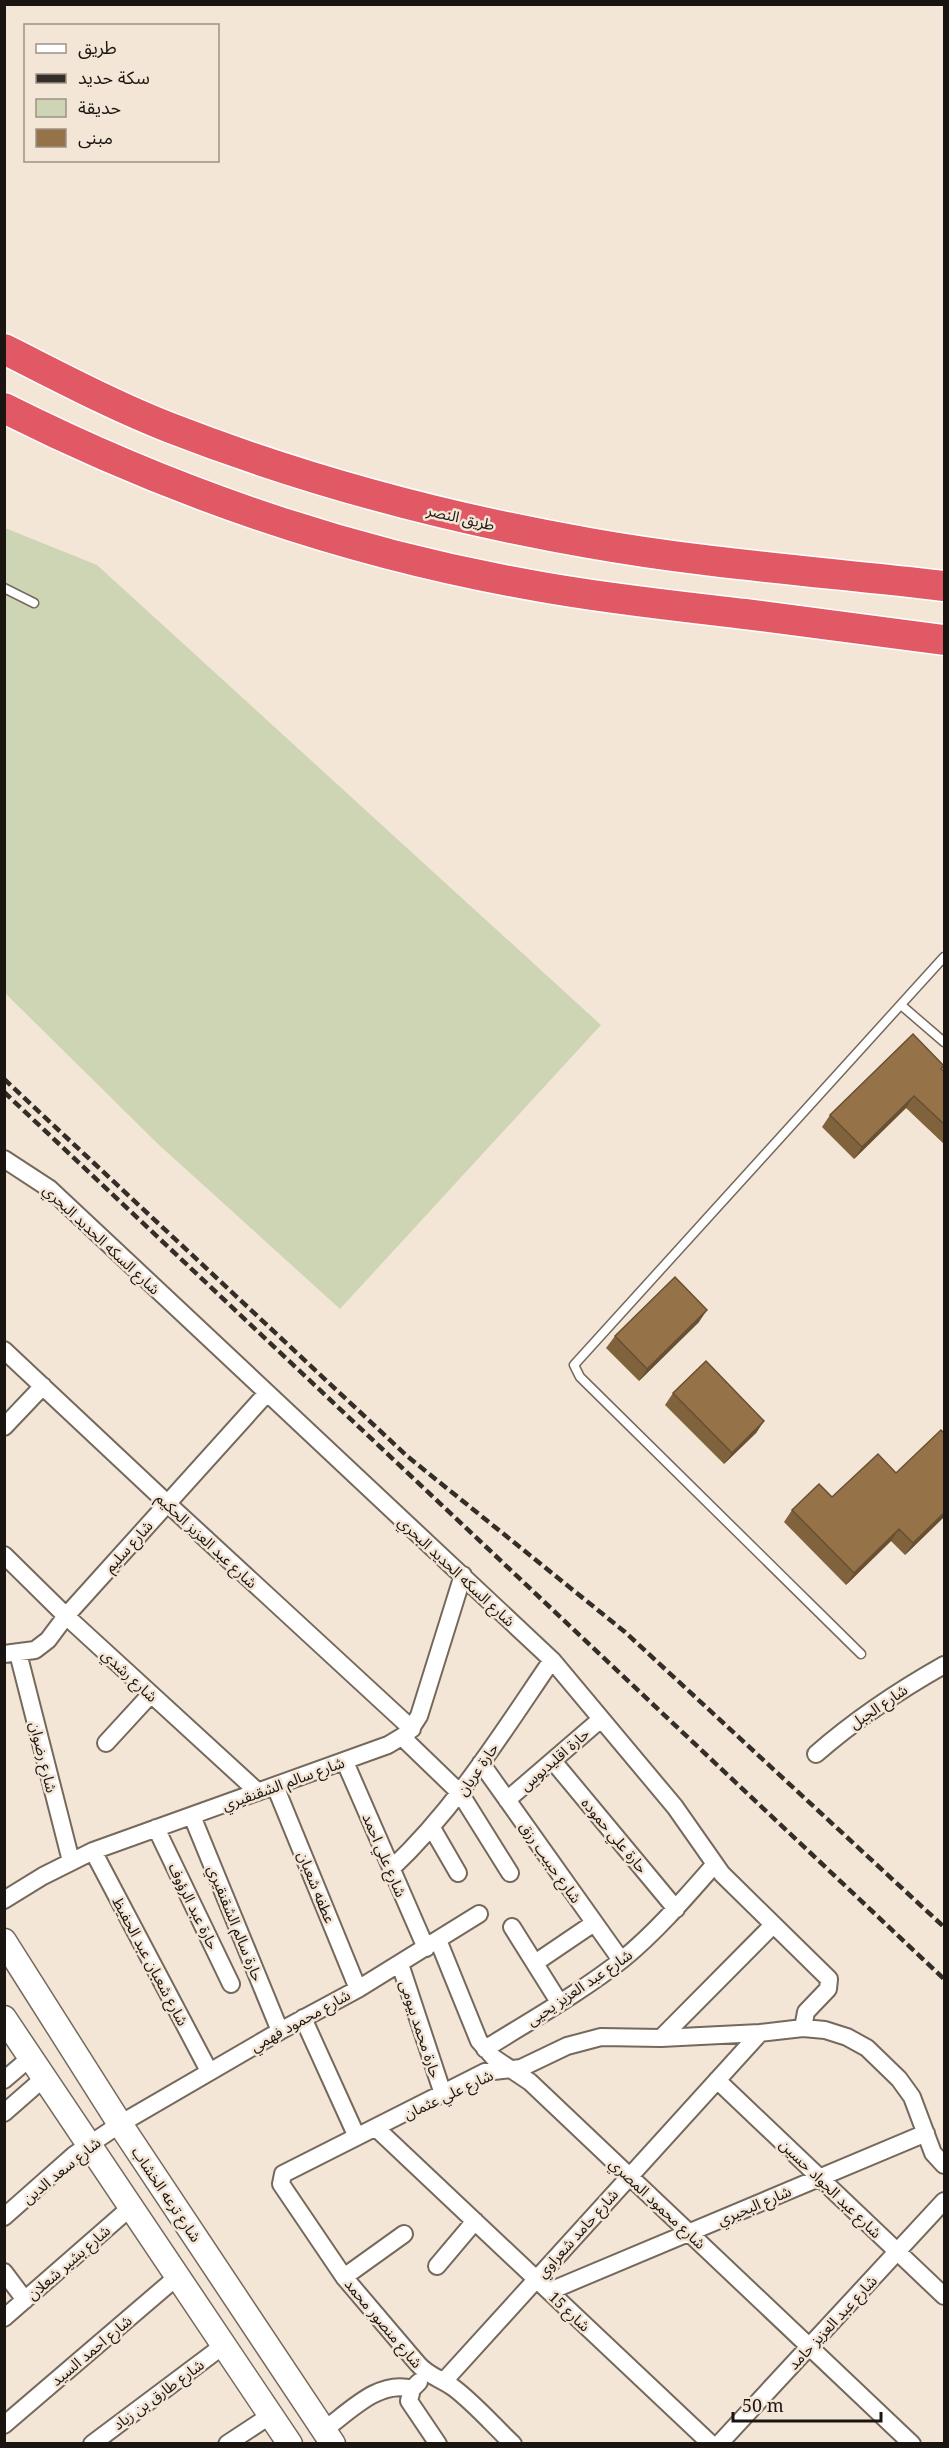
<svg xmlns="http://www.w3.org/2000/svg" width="949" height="2448" font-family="'Noto Serif','Noto Sans Arabic',serif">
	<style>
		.green { fill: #cdd5b4 }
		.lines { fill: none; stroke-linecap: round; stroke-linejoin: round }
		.lane-casing { stroke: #75695c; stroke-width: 11 }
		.street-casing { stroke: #75695c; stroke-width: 20 }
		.secondary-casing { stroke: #75695c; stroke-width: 27 }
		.highway-casing { stroke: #fff; stroke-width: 33 }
		.lane { stroke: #fff; stroke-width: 8 }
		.street { stroke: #fff; stroke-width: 16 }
		.secondary { stroke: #fff; stroke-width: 24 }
		.highway { stroke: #e15964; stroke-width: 30 }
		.rail { stroke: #342e28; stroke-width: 4.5; stroke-dasharray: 9 4.5; stroke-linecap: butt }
		.wall { fill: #80623d }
		.shaded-wall { fill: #685032 }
		.building { fill: #957247; stroke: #685032; stroke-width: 1.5 }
		.labels { text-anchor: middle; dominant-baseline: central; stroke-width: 5; stroke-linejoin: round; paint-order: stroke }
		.street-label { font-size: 15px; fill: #1a1510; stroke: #f4e6d7 }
	</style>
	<rect width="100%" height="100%" fill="#f4e6d7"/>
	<path class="green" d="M5,528L97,565L601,1025L340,1309L158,1144L5,993Z"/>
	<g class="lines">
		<defs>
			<path id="lane" d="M4,588L34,603
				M901,1005L944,1042
				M861,1654L580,1377L574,1365L944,957"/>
			<path id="street" d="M4,1159L50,1189L552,1660L675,1807L722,1874L829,1979L828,1989L806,2012L803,2028
				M4,1350L167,1503L412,1729
				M4,1427L43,1386
				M4,1555L66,1616L258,1792
				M18,1653L71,1861
				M4,1654L35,1650L48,1640L66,1616L267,1393
				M403,1738L460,1793L510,1873
				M106,1743L151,1694
				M816,1754C856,1719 898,1691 944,1665
				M553,1761L676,1909
				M345,1762L426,1948
				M481,1763L621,1960
				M275,1786L358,1989
				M507,1800L601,1719
				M192,1816L280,2031
				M156,1828L231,1984
				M432,1828L458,1873
				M93,1851L209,2071
				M391,1869C456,1808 502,1733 552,1660
				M4,1900L43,1876L93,1851L388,1745L408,1733L419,1716L463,1575
				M512,1927L559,2002
				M438,1940L479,2041L494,2058L530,2082L912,2444
				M535,1963L594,1923
				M400,1964L443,2094
				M303,2018L357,2137
				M661,2038L773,1925
				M485,2049C531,2020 580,1993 623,1959C657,1931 686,1897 715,1864
				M4,2080L31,2057
				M717,2080L944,2296
				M4,2113L44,2078
				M376,2128L711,2444
				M4,2217L74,2155L120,2124L280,2031L358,1989L479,1914
				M437,2266L475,2221
				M4,2272L25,2300
				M344,2277L404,2234
				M550,2291L926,2133
				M4,2318L131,2207
				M444,2381L760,2033
				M419,2382L412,2389L409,2401L438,2444
				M4,2425L178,2276
				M324,2430C349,2412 379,2379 412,2389
				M92,2444L224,2345
				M227,2444L271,2415
				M513,2444C493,2425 475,2404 454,2388C442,2379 428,2376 418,2364L344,2277L281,2184L283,2174L485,2072L521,2068L567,2046L601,2037L661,2038L760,2033L803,2028L825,2030L847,2037L867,2048L899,2079L912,2097L933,2153L944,2165
				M719,2444L944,2201"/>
			<path id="secondary" d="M4,1941L120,2124L333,2444
				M4,2018L290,2444"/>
			<path id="highway" d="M4,349C58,376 112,405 168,427C304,480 446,518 589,543C706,564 826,572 944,586
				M4,408C173,493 355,555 542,587C609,599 677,606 745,614C812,623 878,632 944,640"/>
		</defs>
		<use href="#lane" class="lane-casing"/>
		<use href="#street" class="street-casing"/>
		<use href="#secondary" class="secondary-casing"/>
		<use href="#highway" class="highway-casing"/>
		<use href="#lane" class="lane"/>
		<use href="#street" class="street"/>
		<use href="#secondary" class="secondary"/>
		<use href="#highway" class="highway"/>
		<path class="rail" d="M4,1079L407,1456L625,1632L944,1927
			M4,1092L944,1979"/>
	</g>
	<path class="wall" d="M942,1070L945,1072V1145L906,1108L854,1159L822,1127L830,1115Z
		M699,1322L639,1381L606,1348L615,1336Z
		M673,1393L764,1421L756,1433L724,1464L665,1405Z
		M945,1434V1516L905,1555L891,1541L846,1585L784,1522L792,1510L832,1497L896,1473Z"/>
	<path class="shaded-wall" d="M914,1096L906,1108L854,1159L862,1147Z
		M707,1310L699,1322L639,1381L647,1369Z
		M764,1421L756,1433L724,1464L732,1453Z
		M945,1512V1516L905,1555L913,1543Z
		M899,1529L891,1541L846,1585L854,1573Z"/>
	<path class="building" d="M913,1034L944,1066L941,1069L945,1072V1125L914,1096L862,1147L830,1115Z
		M675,1277L707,1310L647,1369L615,1336Z
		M706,1361L764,1421L732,1453L673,1393Z
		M941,1430L945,1434V1512L913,1543L899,1529L854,1573L792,1510L819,1484L832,1497L878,1454L896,1473Z"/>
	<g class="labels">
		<g class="street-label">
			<text transform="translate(461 517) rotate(13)">طريق النصر</text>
			<text transform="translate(102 1239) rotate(43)">شارع السكه الحديد البحري</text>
			<text transform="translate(207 1540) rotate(43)">شارع عبد العزيز الحكيم</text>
			<text transform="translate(128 1546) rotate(-48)">شارع سليم</text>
			<text transform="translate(457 1571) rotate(43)">شارع السكه الحديد البحري</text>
			<text transform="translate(130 1675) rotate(43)">شارع رشدي</text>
			<text transform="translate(878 1706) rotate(-34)">شارع الجبل</text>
			<text transform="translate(44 1757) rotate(76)">شارع رضوان</text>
			<text transform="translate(554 1759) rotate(-41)">حارة اقليديوس</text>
			<text transform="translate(477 1769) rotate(-55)">حارة عريان</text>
			<text transform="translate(283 1783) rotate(-20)">شارع سالم الشقنقيري</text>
			<text transform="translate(615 1835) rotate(50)">حارة علي حموده</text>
			<text transform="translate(385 1855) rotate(67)">شارع علي احمد</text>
			<text transform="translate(551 1862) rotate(55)">شارع حبيب رزق</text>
			<text transform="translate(317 1887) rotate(68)">عطفه شعبان</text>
			<text transform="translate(194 1906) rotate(64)">حارة عبد الرؤوف</text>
			<text transform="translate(236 1923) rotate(68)">حارة سالم الشقنقيري</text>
			<text transform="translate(151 1961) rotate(62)">شارع شعبان عبد الحفيظ</text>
			<text transform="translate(579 1987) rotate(-34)">شارع عبد العزيز يحيى</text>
			<text transform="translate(300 2020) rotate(-29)">شارع محمود فهمي</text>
			<text transform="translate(421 2029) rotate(72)">حارة محمد بيومى</text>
			<text transform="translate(448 2094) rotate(-25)">شارع علي عثمان</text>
			<text transform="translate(61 2170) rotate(-39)">شارع سعد الدين</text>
			<text transform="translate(831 2188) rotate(44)">شارع عبد الجواد حسين</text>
			<text transform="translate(167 2194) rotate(56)">شارع ترعه الخشاب</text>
			<text transform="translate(658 2203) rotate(43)">شارع محمود المصري</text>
			<text transform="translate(754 2205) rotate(-23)">شارع البحيري</text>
			<text transform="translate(577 2233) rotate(-48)">شارع حامد شعراوي</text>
			<text transform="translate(68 2262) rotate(-41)">شارع بشير شعلان</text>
			<text transform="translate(570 2311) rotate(43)">شارع 15</text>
			<text transform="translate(832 2322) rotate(-47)">شارع عبد العزيز حامد</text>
			<text transform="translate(384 2323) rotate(50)">شارع منصور محمد</text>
			<text transform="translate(91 2350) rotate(-40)">شارع احمد السيد</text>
			<text transform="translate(158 2394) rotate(-36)">شارع طارق بن زياد</text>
		</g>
	</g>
	<rect width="949" height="2448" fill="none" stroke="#1a1510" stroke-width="12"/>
	<rect x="24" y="24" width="195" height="138" fill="#f4e6d7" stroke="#9d9287" stroke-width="1.5"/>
	<rect x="36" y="44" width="30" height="9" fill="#ffffff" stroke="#9d9287" stroke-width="1.5"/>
	<text x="78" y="54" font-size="18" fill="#1a1510">طريق</text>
	<rect x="36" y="74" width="30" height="9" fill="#342e28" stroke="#9d9287" stroke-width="1.5"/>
	<text x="78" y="84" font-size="18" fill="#1a1510">سكة حديد</text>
	<rect x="36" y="99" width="30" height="18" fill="#cdd5b4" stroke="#9d9287" stroke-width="1.5"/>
	<text x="78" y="114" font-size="18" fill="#1a1510">حديقة</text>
	<rect x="36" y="129" width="30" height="18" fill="#957247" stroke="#9d9287" stroke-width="1.5"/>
	<text x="78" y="144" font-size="18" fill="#1a1510">مبنى</text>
	<path d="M733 2412v9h148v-9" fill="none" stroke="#1a1510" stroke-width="3"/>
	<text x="742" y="2412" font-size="18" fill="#1a1510" stroke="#f4e6d7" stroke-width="4.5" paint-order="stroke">50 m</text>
</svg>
